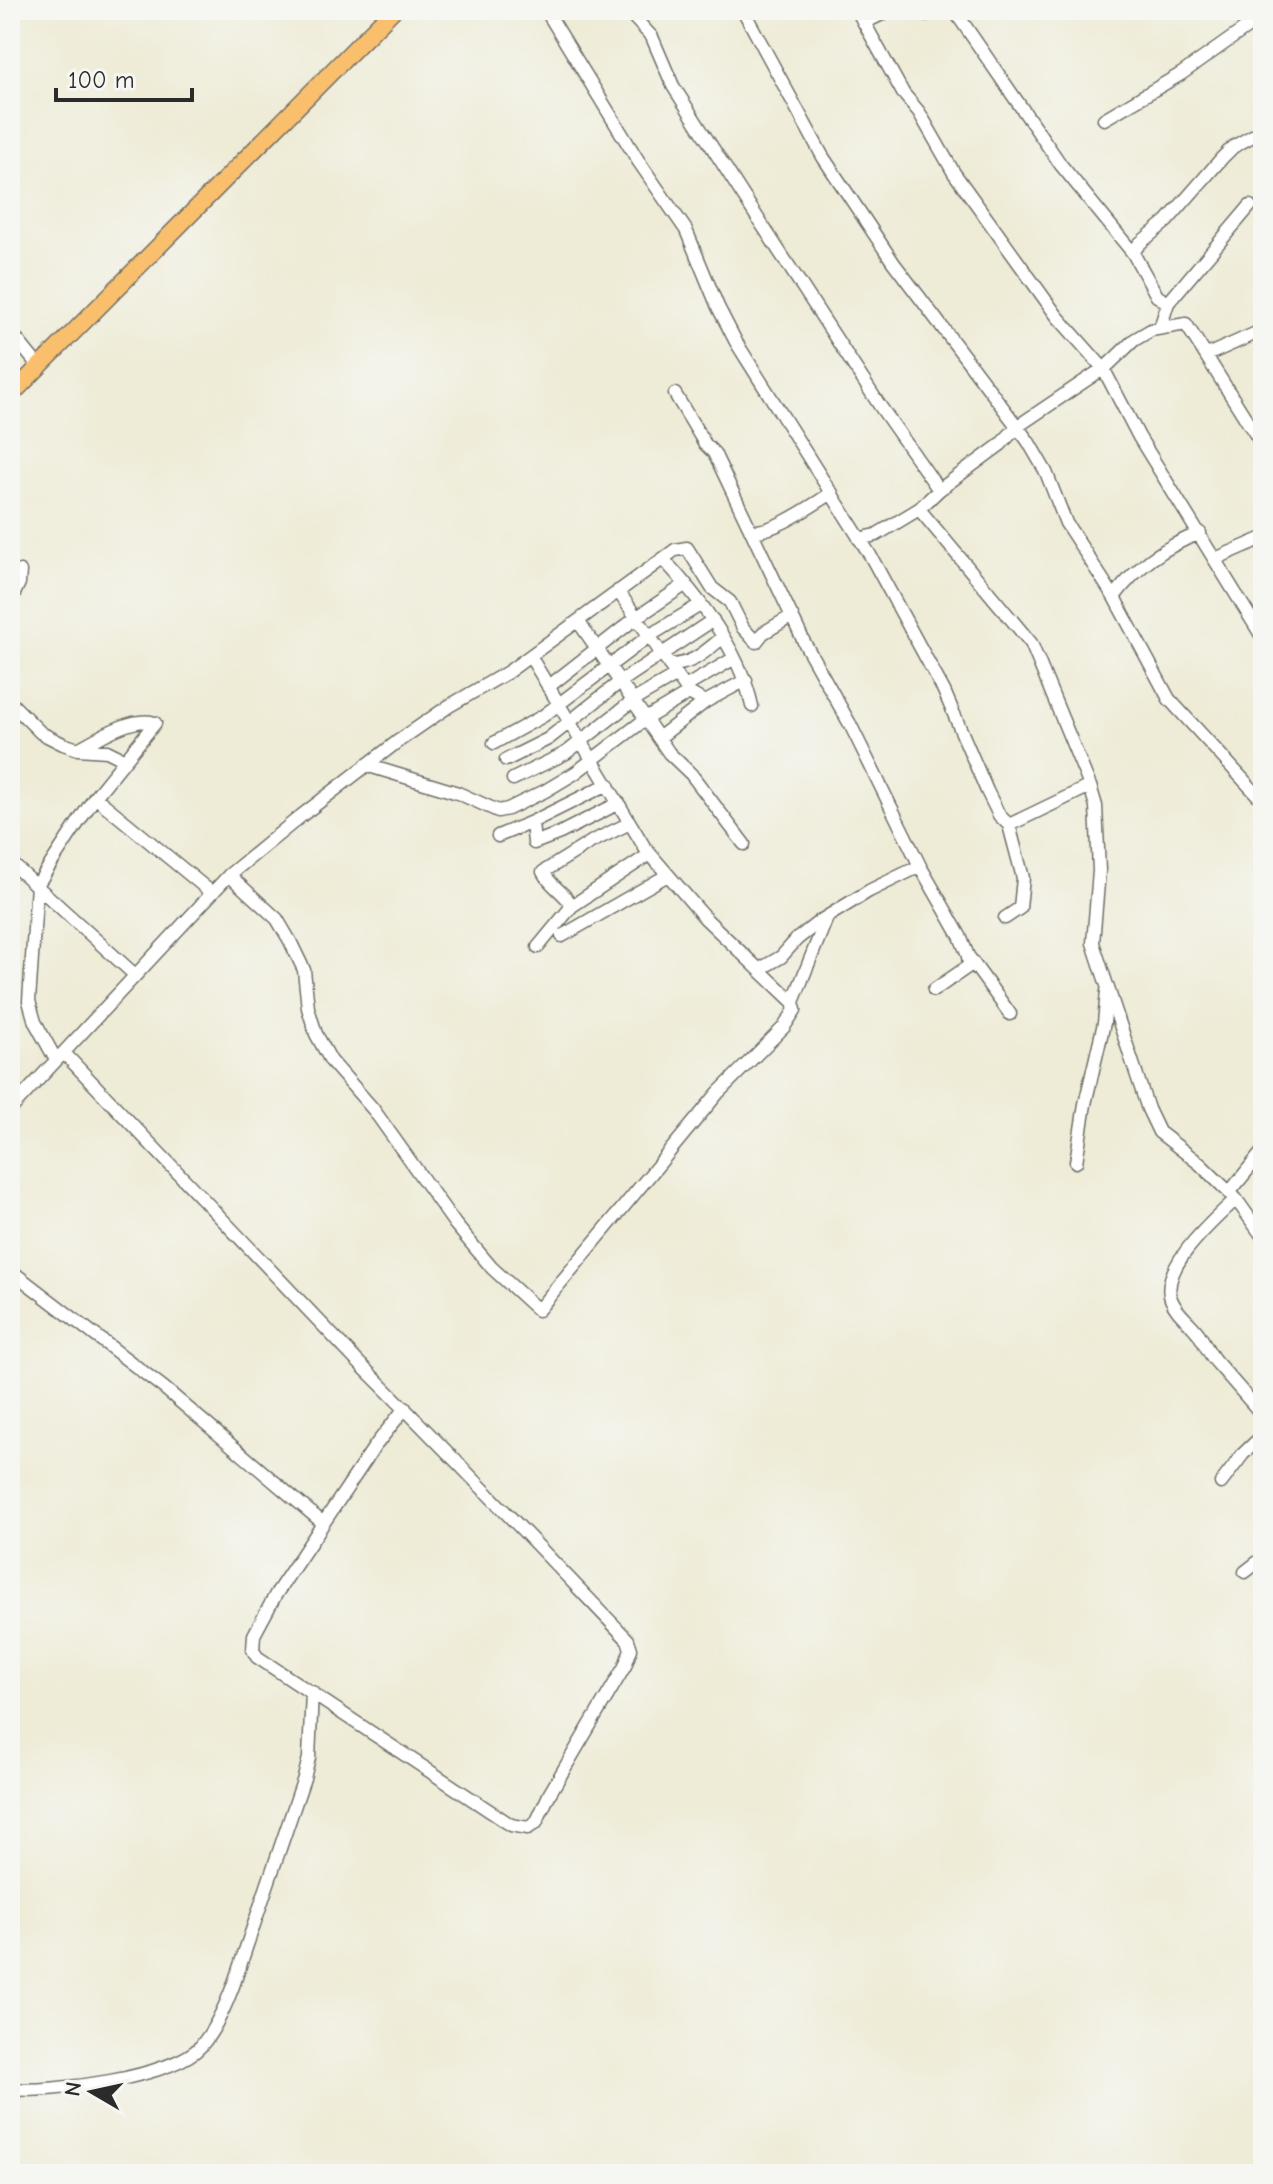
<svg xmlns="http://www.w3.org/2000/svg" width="1273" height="2184" font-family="'Comic Neue',sans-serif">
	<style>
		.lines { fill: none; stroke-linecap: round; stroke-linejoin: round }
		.minor-casing { stroke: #6f6e67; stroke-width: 15 }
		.major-casing { stroke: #6f6e67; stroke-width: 19 }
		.minor { stroke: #fff; stroke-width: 12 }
		.major { stroke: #f9bf6d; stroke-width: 16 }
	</style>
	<rect width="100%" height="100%" fill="#f6f6f2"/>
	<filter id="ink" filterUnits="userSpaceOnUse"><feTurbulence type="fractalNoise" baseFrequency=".0125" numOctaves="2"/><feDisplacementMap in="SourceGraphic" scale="16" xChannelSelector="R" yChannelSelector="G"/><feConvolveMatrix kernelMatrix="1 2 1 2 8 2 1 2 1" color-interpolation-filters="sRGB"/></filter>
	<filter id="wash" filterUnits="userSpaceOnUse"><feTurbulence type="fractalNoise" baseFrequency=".006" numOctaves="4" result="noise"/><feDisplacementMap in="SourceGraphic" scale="32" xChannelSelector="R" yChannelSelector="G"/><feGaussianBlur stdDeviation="1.8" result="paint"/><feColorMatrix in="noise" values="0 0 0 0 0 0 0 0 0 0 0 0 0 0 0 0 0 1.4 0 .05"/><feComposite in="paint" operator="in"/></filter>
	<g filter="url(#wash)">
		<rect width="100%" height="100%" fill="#eeebd6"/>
	</g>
	<g filter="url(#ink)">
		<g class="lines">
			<defs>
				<path id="minor" d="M254,10H266
					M546,10L639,162L686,230L718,307L736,342L870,555L944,691L987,791L999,815L1009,825L1023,878L1020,908L1005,918
					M627,10L652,37L673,86L742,194L880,406L939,490
					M743,10L823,157L893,262L1028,441L1046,472L1066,523L1114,597L1169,699L1263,801
					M857,10L903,93L919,112L954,173L1057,316L1103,368L1139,437L1263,638
					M906,10L925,15L935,10
					M954,10L1061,165L1133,253
					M864,23L890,10
					M1104,119L1181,74L1263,16
					M1168,303L1250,206
					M1160,328L1168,303L1157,296L1133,253L1139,244L1167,221L1222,158L1233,147L1263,130
					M10,331L40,368
					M1207,355L1263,330
					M675,394L705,444L714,453L805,644L851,726L920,866L960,936L968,956L969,966L934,990
					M919,509L1031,643L1090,786L1096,806L1099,871L1093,943L1148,1109L1159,1132L1200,1164L1236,1199L1263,1237
					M752,531C774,533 812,505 832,493
					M859,539L876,535L919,509L939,490L1000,445L1018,426L1107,366L1134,340L1151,330L1186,324L1263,446
					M1215,559L1263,538
					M664,560C701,600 740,651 752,706
					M618,591L689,693L705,702
					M1114,597C1137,566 1164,547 1200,533
					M10,602L19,583L20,571
					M578,621L669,753L691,774L744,844
					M669,665C692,665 705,652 722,638
					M548,687L636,618L686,584
					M685,687L733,659
					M10,702L41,733L63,744L78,749L107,751L125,760
					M660,737L705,702L746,680
					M494,743L543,716L649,636L700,605
					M78,749C96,739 134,715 155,723
					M506,760L548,739L620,682L713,620
					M366,765L458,793L498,811L508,809L545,791L575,773L647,718L689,693
					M513,779L566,753L634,700L677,675
					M95,797L212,893
					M532,822L534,843L560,833L619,803
					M1009,825L1090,786
					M498,836L532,822L608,784
					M10,862L135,975
					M229,875L277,919L290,941L304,970L308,1008L316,1034L331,1061L373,1109L455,1224L492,1268L538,1310L718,1093L784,1027L795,1010L793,1002L706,919L645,848L530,656
					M572,906C566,893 551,887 543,872L591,842L630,823
					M562,936L666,876
					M538,947L572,906L650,854
					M968,956L1010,1014
					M760,969L781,957L797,939L820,921L869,891L920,866
					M793,1002L826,920
					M64,1053L356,1360C449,1452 538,1546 628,1640L631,1649L625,1666L550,1793L536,1823L528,1828L511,1825L257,1657L253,1650L254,1635L276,1594L375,1446L405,1408
					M56,1060L35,1022L29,1001L37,885L95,797L155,723
					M10,1110L229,875L301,816L397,742L449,706L508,672L675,550L687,548L712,588L730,602L743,628L756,642L763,633L792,616
					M1076,1162L1085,1104L1104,1023L1107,991
					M1229,1193L1263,1151
					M1236,1199C1215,1219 1159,1267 1171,1299C1176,1313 1189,1321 1198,1333C1205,1343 1209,1355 1218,1364C1233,1381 1248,1398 1263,1416
					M10,1270L164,1388L323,1523
					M1221,1483L1243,1454L1263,1435
					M1245,1572L1263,1558
					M10,2089C52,2093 172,2078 201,2046C216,2028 225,2007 233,1986L304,1778L309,1758L312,1692"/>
				<path id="major" d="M10,396L393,10"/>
			</defs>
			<use href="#minor" class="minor-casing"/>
			<use href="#major" class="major-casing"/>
			<use href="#minor" class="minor"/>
			<use href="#major" class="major"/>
		</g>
	</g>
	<rect width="1273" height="2184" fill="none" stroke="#f6f6f2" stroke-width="40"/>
	<g transform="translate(92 2092) rotate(279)" stroke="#f6f6f2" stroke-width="6" paint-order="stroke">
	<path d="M0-6L14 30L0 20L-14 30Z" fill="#2b2b2b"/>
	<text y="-12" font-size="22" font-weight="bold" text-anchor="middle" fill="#2b2b2b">N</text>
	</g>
	<path d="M56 88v12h136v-12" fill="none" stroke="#2b2b2b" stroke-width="4"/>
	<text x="68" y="88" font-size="24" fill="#2b2b2b" stroke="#f6f6f2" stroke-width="6" paint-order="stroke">100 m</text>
</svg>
